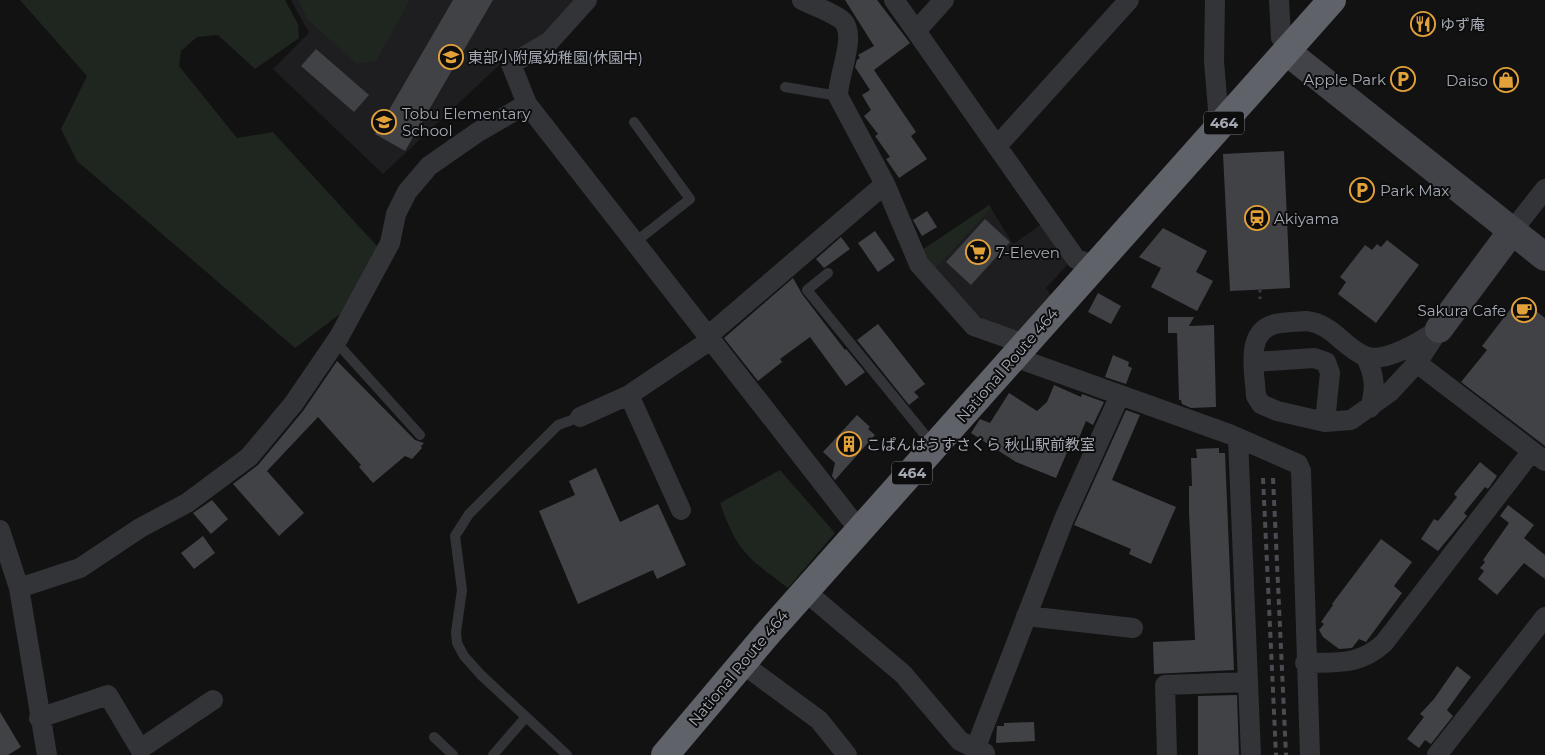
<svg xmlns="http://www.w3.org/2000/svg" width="1545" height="755" font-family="Montserrat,'Noto Sans JP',sans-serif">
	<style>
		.built { fill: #1e1e20 }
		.green { fill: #1e261f }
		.building { fill: #414246 }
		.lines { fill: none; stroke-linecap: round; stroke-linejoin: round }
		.path { stroke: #393b3f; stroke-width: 3; stroke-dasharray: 2.5 4; stroke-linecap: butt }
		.lane { stroke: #333438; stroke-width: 10 }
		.street { stroke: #333438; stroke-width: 20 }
		.secondary { stroke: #414348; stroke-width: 28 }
		.highway { stroke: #5f6269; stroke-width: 28 }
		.rail { stroke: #4a4c51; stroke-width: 4; stroke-dasharray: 6 5; stroke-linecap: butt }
		.labels { text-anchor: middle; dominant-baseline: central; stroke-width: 4; stroke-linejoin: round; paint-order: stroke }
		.shield { fill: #0d0d0e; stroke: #777a82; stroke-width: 1 }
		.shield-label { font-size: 14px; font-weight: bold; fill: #a4a9b3 }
		.poi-label { font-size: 15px; fill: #a4a9b3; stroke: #0d0d0e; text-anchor: start }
		.street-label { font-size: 15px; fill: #a4a9b3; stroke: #0d0d0e }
	</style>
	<rect width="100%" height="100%" fill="#121213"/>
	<path class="built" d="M291,0H580L519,60L512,53L383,174L273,69L309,33Z
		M989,205L1013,244L1046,221L1068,253L1067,265L1046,288L1051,295L1020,331L997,328L977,315L935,269Z"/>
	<path class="green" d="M20,0H285L298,24L299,38L255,69L218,35L197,37L181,51L179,66L237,138L273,132L386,256L372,290L295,348L77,161L61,129L87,76Z
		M298,0H410L376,61L356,63L308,20Z
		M989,205L991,208L935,269L922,250Z
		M780,470L835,533L788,588C748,558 737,552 720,503Z"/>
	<path class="building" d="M453,0H493L405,151L375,134Z
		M845,0H877L910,43L874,70L916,132L911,136L927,159L899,178L886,159L890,157L875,136L878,134L864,116L871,110L862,95L870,90L855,67L857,60L860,58L858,55L874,46Z
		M316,49L369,95L354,112L301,66Z
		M1284,151L1290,288L1230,291L1223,154Z
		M927,211L937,227L922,236L913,220Z
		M985,219L1010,242L971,285L946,262Z
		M1163,228L1207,251L1196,272L1213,281L1197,311L1151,287L1161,268L1139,257Z
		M875,231L895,260L878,272L858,243Z
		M841,237L850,249L824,268L816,259Z
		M1387,240L1419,265L1376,323L1338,294L1346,282L1340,277L1365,245L1372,250L1377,244L1381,247Z
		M793,278L802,294L845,350L846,349L865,372L846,386L810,337L780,359L782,362L758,381L724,338Z
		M1098,293L1121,306L1111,324L1088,312Z
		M1519,298L1545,318V446L1461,382L1487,350L1482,346Z
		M1168,317H1194L1189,326L1214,325L1216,407L1191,408L1182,404L1181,400H1179L1177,333H1168Z
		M878,324L925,384L914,392L919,397L909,405L857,340Z
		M1113,355L1129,362L1128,366L1132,368L1126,384L1105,377Z
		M337,361L415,440L424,443L421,446L422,448L412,459L405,456L373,483L359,467L361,465L318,417L267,471L304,513L279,536L233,484L258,465L303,411Z
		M1054,385L1081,397L1082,394L1104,402L1093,425L1086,421L1076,445L1071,443L1056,478L1016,462L971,433L980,419L990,423L1009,393L1037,411L1047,402Z
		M1126,410L1140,415L1112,480L1176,507L1151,564L1129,554L1131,549L1074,525Z
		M857,415L870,427L868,429L875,435L835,480L832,476L835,463L823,452Z
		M1219,448V453H1225L1234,670L1154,674L1153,642L1195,640L1189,512V486H1192L1191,458H1197L1196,449Z
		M1480,462L1497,476L1488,489L1485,487L1464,513L1467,516L1438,551L1421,539L1434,519L1438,521L1457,497L1454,494Z
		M596,468L620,522L658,504L686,565L657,579L653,570L578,604L539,511L575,495L569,481Z
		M212,500L228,519L211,534L193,513Z
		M1508,505L1534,525L1524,538L1545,555V579L1524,563L1497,595L1478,579L1484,571L1480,568L1485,562L1483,560L1509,523L1500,516Z
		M203,536L215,553L194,569L181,553Z
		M1381,539L1412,562L1394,586L1402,593L1366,642L1359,639L1352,648L1339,649L1323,637L1319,630L1324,624L1321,622L1333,605L1332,604Z
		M1457,666L1471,677L1447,710L1453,716L1431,744L1425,740L1419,748L1407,739L1424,717L1420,714L1434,699Z
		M1237,695L1239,755H1198V696Z
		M0,712L21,747L8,755H0Z
		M1034,722L1035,741L996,743L997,726H1004V723Z"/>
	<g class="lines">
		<path class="path" d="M1260,290V301"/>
		<path class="lane" d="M785,87L838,96
			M634,243L690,199L634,122
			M828,273L807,290L934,446
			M336,342L420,435
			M434,737L453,755
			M493,755L526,717
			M567,755L481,675L464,656L457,643L456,632L462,590L455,536L469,514L558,425L580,417"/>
		<path class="street" d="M587,0L549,42L511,64L527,104L860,531
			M802,0C812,5 836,14 843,21C857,36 838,75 838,96L885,184L919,264L974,326L1025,344
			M894,0L916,31L944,0
			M1215,0L1214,61L1218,110
			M1279,0L1281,38
			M916,31L1076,259L1094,265
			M998,145L1129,0
			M1512,231L1545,189
			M1306,321C1334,324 1342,347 1365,356C1385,364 1423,340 1439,329L1417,363L1390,392L1351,420L1325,422L1277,411L1261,404L1256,396C1255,373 1244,332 1275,324C1285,322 1296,322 1306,321Z
			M709,335L885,184
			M1365,356C1375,374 1376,389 1370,408
			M1014,357L1229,434L1298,464L1301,471L1310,755
			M1254,362L1314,358L1326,362L1330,373L1325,422
			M1417,363L1545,461
			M629,395L681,510
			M580,417L629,395L712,339
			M1238,438L1251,755
			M0,530L19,588L47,755
			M19,588L80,568L140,528L187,503L249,457L294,403L339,337L390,243L396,214L407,192L429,166L478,132L527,104
			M805,591L903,674L960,741L985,753
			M1026,616L1133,628
			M744,659L751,670L819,720L847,755
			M1305,663C1337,662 1359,666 1384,643L1532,451
			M39,718L108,695L140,749L213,700
			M976,747L1064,519L1120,395
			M1167,755L1165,685L1248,682
			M1437,755L1545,617"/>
		<path class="secondary" d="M1286,51L1545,257
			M1439,329L1512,231"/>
		<path class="highway" d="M665,755L768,633L1332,0"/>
		<path class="rail" d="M1263,478L1276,755
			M1273,478L1286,755"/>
	</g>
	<defs>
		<symbol id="restaurant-ring" viewBox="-11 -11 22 22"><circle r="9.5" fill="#0d0d0e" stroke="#e3a13a" stroke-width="1.5"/><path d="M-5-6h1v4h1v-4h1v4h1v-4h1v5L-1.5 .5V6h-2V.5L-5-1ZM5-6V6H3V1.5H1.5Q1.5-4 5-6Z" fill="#e3a13a"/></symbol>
		<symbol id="school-ring" viewBox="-11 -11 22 22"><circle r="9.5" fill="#0d0d0e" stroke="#e3a13a" stroke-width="1.5"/><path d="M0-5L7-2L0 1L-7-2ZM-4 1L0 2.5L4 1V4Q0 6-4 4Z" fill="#e3a13a"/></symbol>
		<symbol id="parking-ring" viewBox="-11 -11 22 22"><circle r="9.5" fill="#0d0d0e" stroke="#e3a13a" stroke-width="1.5"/><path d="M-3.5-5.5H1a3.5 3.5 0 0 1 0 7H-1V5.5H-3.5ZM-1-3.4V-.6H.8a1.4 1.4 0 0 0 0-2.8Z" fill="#e3a13a"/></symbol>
		<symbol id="shop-ring" viewBox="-11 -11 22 22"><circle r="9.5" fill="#0d0d0e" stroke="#e3a13a" stroke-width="1.5"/><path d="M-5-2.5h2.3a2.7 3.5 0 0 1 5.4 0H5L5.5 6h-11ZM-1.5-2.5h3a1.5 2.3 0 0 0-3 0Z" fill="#e3a13a"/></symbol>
		<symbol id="station-ring" viewBox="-11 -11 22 22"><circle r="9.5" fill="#0d0d0e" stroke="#e3a13a" stroke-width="1.5"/><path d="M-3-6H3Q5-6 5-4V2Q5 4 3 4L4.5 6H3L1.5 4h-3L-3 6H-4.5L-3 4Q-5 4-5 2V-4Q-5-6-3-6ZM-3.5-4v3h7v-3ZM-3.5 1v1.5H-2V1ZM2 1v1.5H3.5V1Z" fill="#e3a13a"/></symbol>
		<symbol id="supermarket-ring" viewBox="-11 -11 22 22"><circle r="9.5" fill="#0d0d0e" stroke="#e3a13a" stroke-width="1.5"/><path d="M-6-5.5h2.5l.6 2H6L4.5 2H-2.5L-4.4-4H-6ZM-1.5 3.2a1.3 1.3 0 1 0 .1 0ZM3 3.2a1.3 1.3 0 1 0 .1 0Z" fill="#e3a13a"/></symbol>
		<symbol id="cafe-ring" viewBox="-11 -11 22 22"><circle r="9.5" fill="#0d0d0e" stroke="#e3a13a" stroke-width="1.5"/><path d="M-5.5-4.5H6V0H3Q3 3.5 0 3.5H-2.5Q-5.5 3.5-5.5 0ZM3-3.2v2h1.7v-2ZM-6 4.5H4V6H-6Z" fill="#e3a13a"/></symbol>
		<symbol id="building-ring" viewBox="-11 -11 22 22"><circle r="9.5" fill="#0d0d0e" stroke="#e3a13a" stroke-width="1.5"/><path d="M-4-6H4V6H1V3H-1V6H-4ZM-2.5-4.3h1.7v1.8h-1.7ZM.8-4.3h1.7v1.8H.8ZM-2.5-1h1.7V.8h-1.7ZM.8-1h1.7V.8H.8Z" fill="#e3a13a"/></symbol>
	</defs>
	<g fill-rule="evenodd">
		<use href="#restaurant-ring" x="1409" y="10" width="28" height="28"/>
		<use href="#school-ring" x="437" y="43" width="28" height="28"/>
		<use href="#parking-ring" x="1389" y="65" width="28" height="28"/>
		<use href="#shop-ring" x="1492" y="66" width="28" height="28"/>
		<use href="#school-ring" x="370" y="108" width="28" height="28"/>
		<use href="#parking-ring" x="1348" y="176" width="28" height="28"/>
		<use href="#station-ring" x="1243" y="204" width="28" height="28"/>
		<use href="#supermarket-ring" x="964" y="238" width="28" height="28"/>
		<use href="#cafe-ring" x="1510" y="296" width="28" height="28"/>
		<use href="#building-ring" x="835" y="430" width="28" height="28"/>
	</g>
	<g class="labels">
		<g class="shield">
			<rect x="1204" y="111.5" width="40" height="23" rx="4"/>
			<rect x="892" y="461.5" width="40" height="23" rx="4"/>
		</g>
		<g class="shield-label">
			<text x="1224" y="123">464</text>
			<text x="912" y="473">464</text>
		</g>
		<g class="poi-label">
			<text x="1440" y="24">ゆず庵</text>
			<text x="468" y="57">東部小附属幼稚園(休園中)</text>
			<text x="1386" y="79" text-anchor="end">Apple Park</text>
			<text x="1488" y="80" text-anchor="end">Daiso</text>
			<text x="402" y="113">Tobu Elementary<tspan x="402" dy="17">School</tspan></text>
			<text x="1380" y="190">Park Max</text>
			<text x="1274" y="218">Akiyama</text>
			<text x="996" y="252">7-Eleven</text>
			<text x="1506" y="310" text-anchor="end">Sakura Cafe</text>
			<text x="866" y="444">こぱんはうすさくら 秋山駅前教室</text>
		</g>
		<g class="street-label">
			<text transform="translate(1007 365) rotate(-49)">National Route 464</text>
			<text transform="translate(738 668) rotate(-50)">National Route 464</text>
		</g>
	</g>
</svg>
